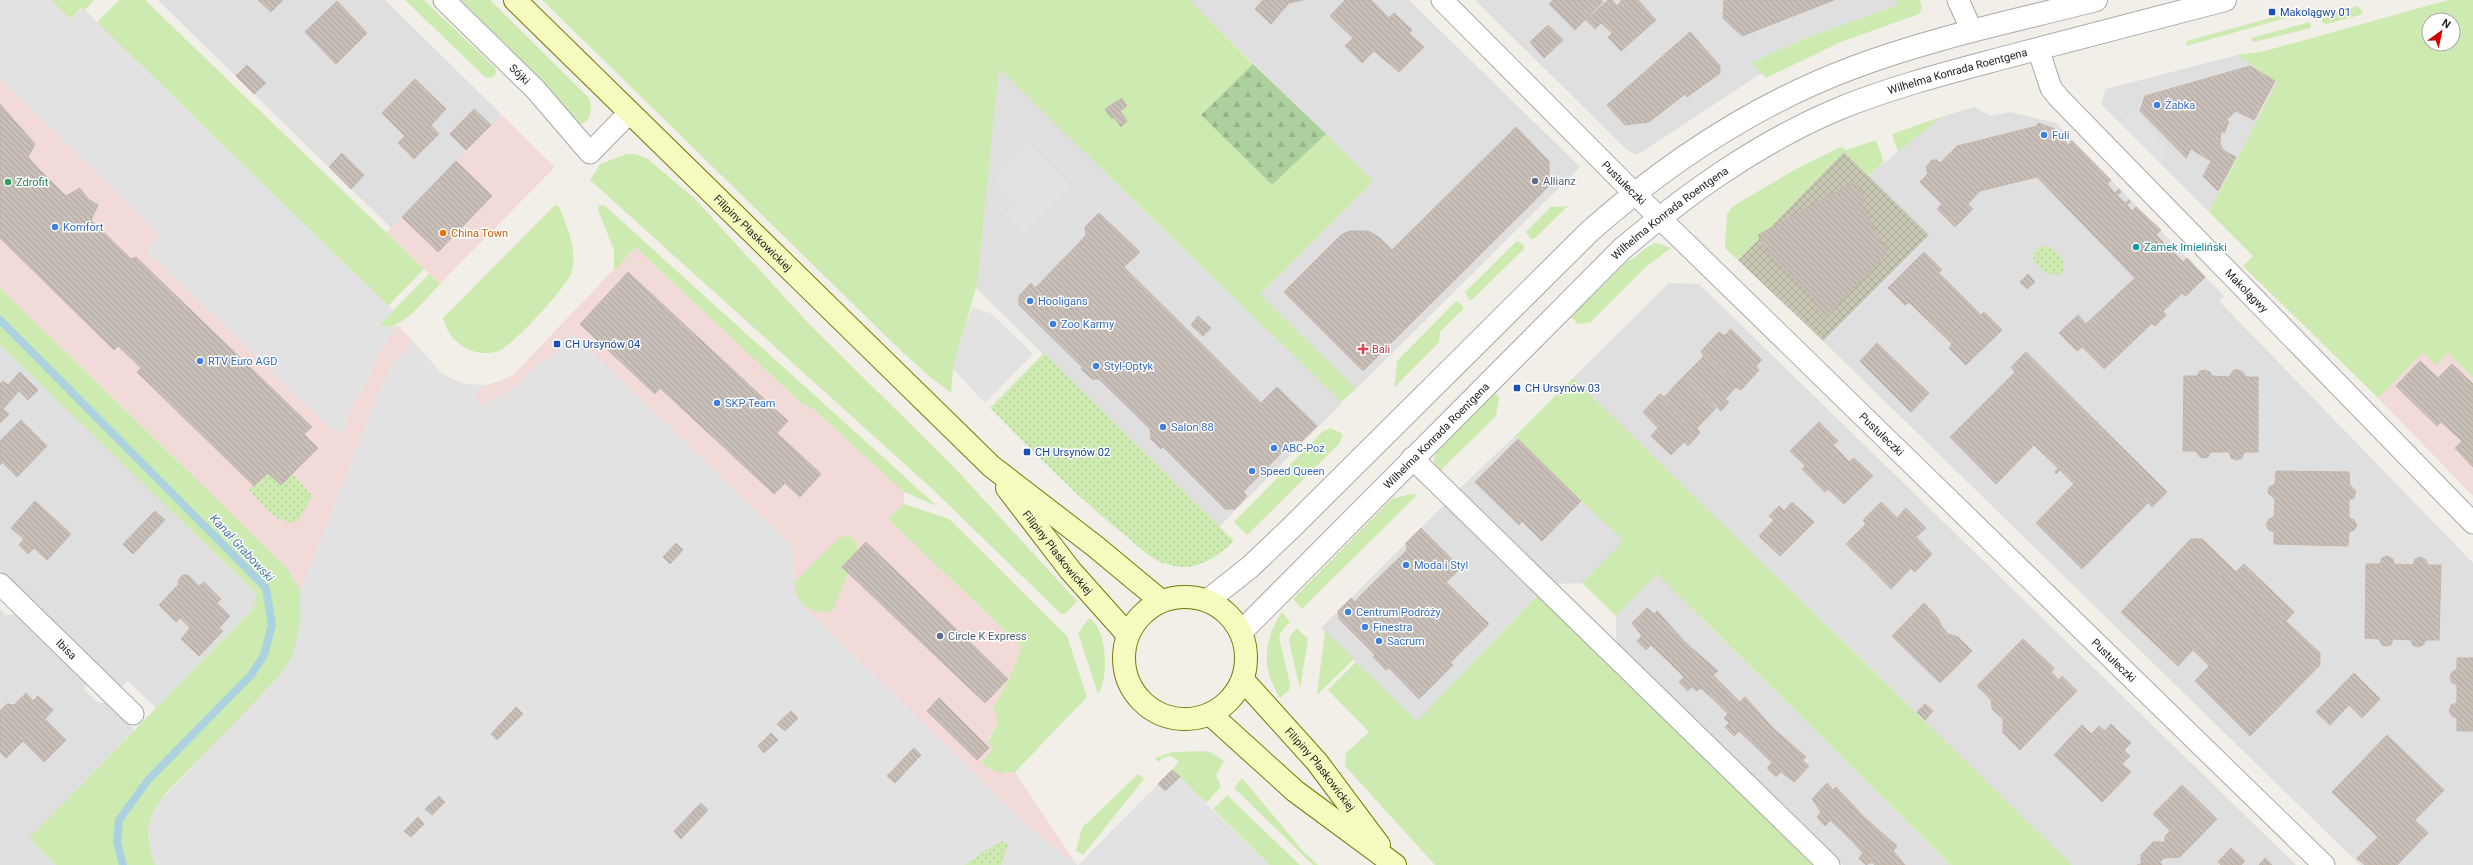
<svg xmlns="http://www.w3.org/2000/svg" width="2473" height="865" font-family="Roboto,sans-serif">
	<style>
		.residential { fill: #e0dfdf }
		.commercial { fill: #f2dad9 }
		.construction { fill: url(#construction-cross-hatch) }
		.grass { fill: #cdebb0; fill-rule: evenodd }
		.forest { fill: url(#forest-firs) }
		.garden { fill: url(#garden-dots) }
		.parking { fill: #e2e2e2 }
		.lines { fill: none; stroke-linecap: round; stroke-linejoin: round }
		.stream { stroke: #aad3df; stroke-width: 8 }
		.building { fill: url(#building-back-hatch); stroke: #c4b6ab }
		.minor-casing { stroke: #a9a9a9; stroke-width: 23 }
		.tertiary-casing { stroke: #a9a9a9; stroke-width: 24 }
		.secondary-casing { stroke: #707d05; stroke-width: 24 }
		.minor { stroke: #fff; stroke-width: 21 }
		.tertiary { stroke: #fff; stroke-width: 22 }
		.secondary { stroke: #f7fabf; stroke-width: 22 }
		.transit-dot { fill: #1a4fb4; stroke: #fff; stroke-width: 1.5 }
		.shop-dot { fill: #3f7fe0; stroke: #fff; stroke-width: 1.5 }
		.service-dot { fill: #5c6f8a; stroke: #fff; stroke-width: 1.5 }
		.leisure-dot { fill: #2e9e5b; stroke: #fff; stroke-width: 1.5 }
		.food-dot { fill: #e8710a; stroke: #fff; stroke-width: 1.5 }
		.culture-dot { fill: #0f9aa8; stroke: #fff; stroke-width: 1.5 }
		.health-dot { fill: #e0444e; stroke: #fff; stroke-width: 1.5 }
		.labels { text-anchor: middle; dominant-baseline: central; stroke-width: 3; stroke-linejoin: round; paint-order: stroke }
		.transit-label { font-size: 11px; fill: #164399; stroke: #fff; text-anchor: start }
		.street-label { font-size: 11px; fill: #222; stroke: #fff }
		.shop-label { font-size: 11px; fill: #366cbe; stroke: #fff; text-anchor: start }
		.service-label { font-size: 11px; fill: #4e5e75; stroke: #fff; text-anchor: start }
		.leisure-label { font-size: 11px; fill: #27864d; stroke: #fff; text-anchor: start }
		.food-label { font-size: 11px; fill: #c56008; stroke: #fff; text-anchor: start }
		.culture-label { font-size: 11px; fill: #0d838f; stroke: #fff; text-anchor: start }
		.health-label { font-size: 11px; fill: #be3a42; stroke: #fff; text-anchor: start }
		.water-label { font-size: 12px; font-style: italic; fill: #4a7aab; stroke: #fff }
	</style>
	<defs>
		<pattern id="construction-cross-hatch" width="8" height="8" patternUnits="userSpaceOnUse"><rect width="8" height="8" fill="#c7c7b4"/><path d="M0 0l8 8M0 8l8-8" fill="none" stroke="#abab9a"/></pattern>
		<pattern id="forest-firs" width="22" height="20" patternUnits="userSpaceOnUse"><rect width="22" height="20" fill="#add19e"/><path d="M5 1l3.5 6h-7zM16 11l3.5 6h-7z" fill="#95b388"/></pattern>
		<pattern id="garden-dots" width="8" height="8" patternUnits="userSpaceOnUse"><rect width="8" height="8" fill="#cdebb0"/><path d="M2 2h.1M6 6h.1" fill="none" stroke="#b0c997" stroke-width="1.8" stroke-linecap="round"/></pattern>
		<pattern id="building-back-hatch" width="6" height="6" patternUnits="userSpaceOnUse"><rect width="6" height="6" fill="#c7bfb8"/><path d="M-1 5l2 2M0 0l6 6M5-1l2 2" fill="none" stroke="#aba49e"/></pattern>
	</defs>
	<rect width="100%" height="100%" fill="#f2efe9"/>
	<path class="residential" d="M158,0H385L502,115L391,228Z
		M1189,0H1409L1580,167L1356,389L1260,294L1372,180Z
		M1475,0H1896L1898,5L1803,39L1752,63L1762,73L1637,155L1627,150Z
		M2237,55L2277,81L2209,212L2101,104L2106,89Z
		M999,69L1342,403L1219,527L976,288Z
		M1974,107L1991,116L2010,112L2056,123L2224,296L2219,301L2473,563V865H2360L1823,341L1929,235L1868,176L1941,117Z
		M1669,283L1699,284L2296,865H2072L1573,378Z
		M0,345L256,593L254,608L156,708L128,681L120,688L0,570Z
		M1515,436L1623,541L1582,583L1554,584L1459,489Z
		M1445,504L1538,595L1417,722L1321,628Z
		M1657,574L1706,623L1951,865H1843L1616,643V616Z
		M0,609L5,615H20L87,682L84,689L97,702L107,703L134,730L29,838L56,865H0Z"/>
	<path class="commercial" d="M0,0H51L70,19L85,10L393,311L380,324L392,327L399,326L437,370L455,381L474,386L485,385L500,381L513,375L635,247L802,404L812,408L904,492V504L888,519L1022,647L1008,681L993,708L998,721L989,738L1005,773L1015,772L1077,865H156L286,567L0,288Z
		M502,115L555,167L440,284L386,233Z
		M2422,353H2448L2473,378V496L2378,398Z"/>
	<path class="construction" d="M1844,152L1929,235L1823,341L1738,260Z"/>
	<path class="grass" d="M51,0H94L85,10L81,8L70,19Z
		M119,0H145L424,269L388,306L97,22Z
		M405,0H424L495,68L496,73L494,77L486,78Z
		M458,0H490L590,99L591,110L588,120L582,124L576,123Z
		M542,0H1189L1253,64L1201,115L1272,185L1326,134L1373,181L1260,294L1356,389L1341,402L999,69L977,284L953,369L951,393L929,376L898,348Z
		M1896,0H1919L1922,8L1919,14L1841,42L1766,78L1752,63L1803,39L1898,5Z
		M2448,0H2473V378L2448,353L2436,365L2422,353L2378,398L2243,266L2253,256L2209,212L2277,82L2237,55L2265,51ZM2429,20H2453V44H2429Z
		M2358,6L2363,12L2360,15L2326,24L2323,23L2322,19L2324,17Z
		M2306,8L2308,12L2186,46L2187,41Z
		M2310,22L2311,28L2254,42L2252,41L2251,38Z
		M1941,117L1898,152L1892,134Z
		M1876,140L1884,162L1868,176L1844,152L1738,260L1725,248L1727,214L1733,206L1796,169L1841,147L1847,150Z
		M627,154H636L648,159L695,199L810,325L953,466L1077,601L1066,613L1061,614L930,487L590,180L600,164Z
		M555,205L559,207C568,228 577,249 572,271C570,284 511,347 499,351C473,359 449,343 443,318Z
		M599,205L605,206L937,506L904,492L812,408L802,404L635,247L614,271V250L598,210Z
		M1568,206L1535,238L1531,239L1526,232L1551,207Z
		M1517,241L1524,245V249L1472,300H1469L1465,292Z
		M1656,243L1671,248L1647,266L1590,323L1578,324L1571,317L1629,260L1633,259C1642,252 1643,248 1656,243Z
		M429,274L440,284C429,295 396,338 380,324Z
		M0,288L286,567L300,591L302,610L297,644L292,657L283,673L165,794C146,819 144,837 156,865H56L29,838L254,608L256,593L0,345Z
		M1456,301L1463,306V309L1440,332L1439,342L1394,388L1397,361Z
		M1573,378L2072,865H1951L1657,574L1616,616L1582,583L1623,541L1515,436Z
		M1495,393L1499,397L1496,416L1437,474L1434,459L1437,450Z
		M1331,428L1343,434L1339,444L1247,535L1234,522L1323,431Z
		M1410,494L1417,495L1302,609L1293,599L1392,499Z
		M904,504L949,519L1067,636L1087,697L1015,772L998,773L981,763L993,749L988,743L998,721L993,708L1008,681L1022,647L888,519Z
		M848,536L854,539L858,550L832,611C813,616 793,603 795,582L840,537Z
		M1538,595L1815,865H1435L1345,766L1346,753L1369,732L1328,690L1356,662L1417,721Z
		M1282,612L1290,622L1281,632L1279,638L1290,684L1289,690L1280,698C1261,668 1263,642 1282,612Z
		M1089,618C1108,629 1109,678 1098,694L1078,633Z
		M1297,628L1308,639L1300,689L1289,642L1290,636Z
		M1325,631L1354,659L1317,695Z
		M1204,751L1212,753L1224,761L1216,775L1221,787L1206,803L1172,770L1179,762L1171,756L1163,758L1159,762L1155,758L1172,752Z
		M1138,774L1144,779L1083,855L1076,851L1082,828Z
		M1242,778L1302,850L1318,865H1313L1234,788Z
		M1227,795L1300,865H1269L1213,809Z"/>
	<path class="forest" d="M1253,64L1326,134L1272,185L1201,115Z"/>
	<path class="garden" d="M2046,246C2056,249 2066,260 2064,271L2059,275L2047,274L2034,261V252L2040,247Z
		M1044,353L1234,541C1212,561 1193,574 1163,563C1149,558 1137,545 1126,536C1077,497 1034,452 990,408Z
		M268,473L292,474L312,496L298,521C278,528 262,503 249,490Z
		M1004,841L1008,845L1001,865H964L997,843Z"/>
	<path class="parking" d="M0,0H51L70,19L82,8L393,311L380,325L386,327L399,326L375,357L374,368L346,418L348,424L345,431L332,430L146,250L160,236L0,79Z
		M2132,110L2172,152L2161,163L2120,121Z
		M1028,142L1073,186L1024,235L1003,214L1016,201L993,178Z
		M972,308L991,313L1033,354L985,403L953,369L960,340Z
		M573,334L793,546L795,595L803,605L1029,827L1077,865H1001L1008,848V845L1003,841L997,843L964,865H156L150,849L148,825L159,802L282,673L292,657L300,626V591L378,394L393,364L413,341L445,377L465,384L485,385L474,396L483,405L515,388L541,361L549,358Z
		M1172,770L1186,784L1269,865H1078Z"/>
	<g class="lines">
		<path class="stream" d="M0,320L266,588L272,625L264,655L251,675L148,780L119,820L117,842L123,865"/>
	</g>
	<path class="building" d="M258,0H283L271,12Z
		M1263,0H1303L1289,3L1271,24L1255,9Z
		M1345,0H1371L1389,18L1394,13L1412,30L1409,33L1424,47L1399,72L1374,51L1362,63L1345,46L1353,38L1330,16Z
		M1553,0H1601L1603,2L1575,30L1549,4Z
		M1608,0H1612L1617,6L1622,0H1638L1656,20L1621,51L1608,37L1612,33L1601,23L1595,29L1586,20Z
		M1724,0H1834L1742,36L1723,18Z
		M337,1L367,33L336,64L305,32Z
		M1548,25L1563,40L1544,58L1530,42Z
		M1690,32L1720,66V73L1687,97L1685,94L1649,122L1625,125L1607,105Z
		M247,65L266,83L254,94L236,76Z
		M2250,66L2275,81L2254,120L2236,111L2226,120L2229,122L2224,133L2221,131L2220,144L2223,150L2236,157L2218,191L2203,176L2211,161L2191,149L2186,158L2140,111L2145,96Z
		M415,79L446,109L431,125L439,134L414,159L398,143L405,136L382,113Z
		M1122,98L1127,106L1120,111L1127,121L1121,127L1114,117L1112,119L1105,109Z
		M0,104L35,144L28,157L37,167L66,196L80,188L88,199L98,205L91,220L131,259L136,257L312,427L304,434L318,448L281,485L268,473L254,486L137,372L141,368L118,346L114,350L0,238Z
		M474,109L491,125L466,150L450,134Z
		M2038,123L2055,129L2068,145L2072,141L2111,180L2107,184L2115,193L2119,189L2121,192L2117,195L2125,203L2129,200L2130,202L2127,205L2132,211L2136,207L2161,230L2156,235L2183,262L2187,258L2205,277L2186,296L2182,293L2163,311L2166,315L2155,326L2152,323L2104,369L2082,347L2077,351L2059,333L2078,315L2086,324L2135,278L2037,177L1980,191L1968,204L1973,209L1955,227L1937,209L1942,204L1920,182L1928,174L1926,167L1932,160H1937L1940,163L1957,146L2037,126Z
		M1516,127L1549,161V186L1363,371L1284,292L1341,235L1349,231H1368L1379,237L1392,250Z
		M342,153L364,175L351,189L329,167Z
		M456,161L492,196L438,252L402,217Z
		M1856,181L1865,201L1861,203L1887,253L1826,318L1813,305L1816,301L1770,257L1758,235Z
		M1099,213L1140,252L1124,267L1261,403L1277,387L1317,426L1302,441L1294,440L1243,492L1247,496L1235,509H1225L1163,447L1161,449L1151,439L1150,429L1099,379H1092L1081,369L1083,368L1019,305V296L1031,283L1035,288L1080,242L1086,235L1085,227Z
		M1924,252L1942,270L1938,273L1944,278L1915,308L1909,302L1905,305L1888,288Z
		M628,272L788,421L745,467L660,388L655,394L580,324Z
		M2028,274L2035,282L2027,289L2020,282Z
		M1944,278L1976,310L1947,339L1915,308Z
		M1976,310L1981,315L1984,312L2002,330L1966,365L1949,348L1952,344L1947,339Z
		M1198,316L1211,328L1203,336L1191,325Z
		M1731,329L1762,360L1756,366L1759,370L1741,390L1701,351L1719,332L1724,336Z
		M1877,343L1911,376L1893,394L1860,361Z
		M1701,351L1741,390L1736,387L1725,399L1729,402L1721,411L1684,376L1704,356Z
		M2026,352L2167,492L2152,507L2148,503L2082,569L2036,523L2074,484L2060,470L2056,474L2055,472L2058,468L2034,445L1996,484L1950,437L2015,372L2011,367Z
		M2420,361L2438,378L2452,364L2473,384V467L2455,448L2462,441L2441,422L2437,426L2396,386Z
		M2205,370L2210,372L2212,376L2229,377L2234,370H2238L2243,372L2246,377H2258V452H2244L2242,458L2237,460L2231,458L2229,452H2211L2208,457L2203,458L2200,457L2196,451H2183L2184,376H2197L2200,371Z
		M20,372L38,390L28,400L19,391L3,409L9,414L0,423V384L3,381L8,385Z
		M1684,376L1716,408L1697,428L1700,433L1660,394L1664,397Z
		M1911,376L1929,393L1911,412L1893,394Z
		M1660,394L1700,433L1688,446L1684,442L1671,455L1651,436L1658,428L1643,412Z
		M21,420L47,446L17,477L2,462L0,465V441Z
		M1819,422L1838,441L1833,445L1841,453L1814,481L1802,469L1805,466L1790,451Z
		M777,433L821,474L800,497L785,483L774,494L745,467Z
		M1518,439L1581,501L1542,541L1522,521L1519,525L1475,482Z
		M1841,453L1849,462L1854,458L1873,476L1844,504L1828,489L1825,492L1814,481Z
		M2276,471L2349,472L2350,485L2356,491L2354,498L2349,500V518L2353,519L2357,525L2354,530L2349,532L2348,546L2274,544V532L2269,530L2266,525L2269,519L2274,517L2275,499L2268,493L2269,487L2275,484Z
		M35,501L71,534L47,560L34,548L28,554L19,545L24,539L11,528Z
		M1792,502L1814,522L1780,556L1759,536L1774,520L1769,516L1779,506L1784,511Z
		M1881,502L1897,518L1906,508L1916,518L1869,566L1846,544L1866,524L1863,520Z
		M155,511L165,520L133,554L123,544Z
		M1916,518L1926,528L1916,537L1932,554L1915,572L1911,568L1891,589L1869,566Z
		M1421,528L1461,568L1446,582L1489,624L1450,663L1453,665L1419,699L1389,668L1386,670L1373,657L1375,655L1339,619L1338,611L1351,598L1355,602L1361,595L1407,550L1406,543Z
		M2191,539H2202L2231,567L2222,577L2282,635L2291,626L2320,653V665L2250,736L2218,704L2247,673L2183,612L2153,642L2121,612Z
		M866,542L1008,679L985,703L842,567Z
		M676,543L683,550L670,564L663,557Z
		M2387,556L2393,559L2394,564L2413,565L2415,559L2421,557L2426,560L2428,565H2441L2439,640H2426L2423,645L2418,647L2413,645L2411,640L2393,639L2391,645L2386,646L2382,645L2379,639L2365,638L2366,564H2380L2382,558Z
		M2244,564L2294,612L2286,621L2291,626L2282,635L2222,577L2231,567L2236,572Z
		M183,575H188L199,586L204,582L221,599L217,603L230,616L219,628L223,631L199,656L181,639L190,628L180,618L176,622L159,605L178,585L179,579Z
		M1924,603L1938,618L1942,627L1948,634L1958,637L1972,651L1940,683L1892,636Z
		M1647,608L1654,614L1657,611L1686,643L1668,661L1651,645L1646,650L1637,641L1642,636L1632,623Z
		M2183,612L2247,673L2218,704L2195,681L2209,666L2193,650L2178,666L2153,642Z
		M2023,639L2054,668L2051,672L2059,680L2062,676L2077,691L2020,750L2003,733V719L1992,709L1991,700L1977,686Z
		M1686,643L1718,671L1713,675L1727,689L1715,701L1701,688L1697,691L1692,687L1688,691L1679,682L1684,677L1668,661Z
		M2457,658H2473V731H2457V718L2453,717L2449,711L2451,705L2457,703V685L2452,683L2450,677L2452,672L2457,669Z
		M2354,673L2380,699L2362,718L2349,705L2330,725L2316,712Z
		M1727,689L1740,702L1745,697L1774,729L1756,747L1739,731L1734,736L1725,727L1729,723L1724,718L1728,714L1715,701Z
		M26,693L33,701L38,696L53,710L45,719L66,740L44,762L23,741L6,758L0,752V711L7,704L14,705Z
		M939,698L989,748L977,760L927,711Z
		M1925,704L1933,711L1925,720L1917,712Z
		M516,707L523,714L497,740L491,734Z
		M791,711L798,718L785,731L777,724Z
		M2111,724L2121,734L2078,778L2054,755L2082,725L2091,734L2099,726L2105,731Z
		M1774,729L1806,757L1802,760L1809,766L1794,782L1781,772L1776,777L1767,768L1772,763L1756,747Z
		M771,733L778,740L764,753L758,746Z
		M2121,734L2131,743L2124,750L2130,756L2122,764L2131,772L2102,802L2078,778Z
		M2387,735L2444,790L2415,820L2428,833L2397,865H2365L2357,858L2378,837L2332,792Z
		M914,748L921,755L895,783L887,776Z
		M1172,770L1180,777L1165,791L1158,784Z
		M1827,783L1833,790L1836,787L1865,818L1847,836L1830,820L1825,826L1817,817L1821,812L1812,799Z
		M2182,785L2217,819L2180,857L2164,858L2160,862L2162,865H2137H2141V855L2153,842H2165V836L2170,831L2153,814Z
		M439,796L445,802L432,815L425,809Z
		M701,803L708,810L681,839L674,831Z
		M418,817L424,824L411,837L404,831Z
		M1865,818L1897,846L1893,851L1905,865H1875L1872,862L1866,865L1859,858L1863,853L1847,836Z
		M2231,848L2245,861L2241,865H2221L2218,862Z
		M2265,858L2272,865H2259Z"/>
	<g class="lines">
		<defs>
			<g id="minor">
				<path id="s1" d="M444,0L535,89L590,153L629,113"/>
				<path id="s2" d="M1442,0L1634,193L2324,865"/>
				<path d="M1958,0L1972,31"/>
				<path id="s3" d="M2038,49L2051,88L2058,97L2473,523"/>
				<path d="M1412,458L1829,865"/>
				<path id="s4" d="M0,584L133,714"/>
			</g>
			<g id="tertiary">
				<path d="M1207,601L1250,567L1291,528L1590,231C1668,162 1754,105 1852,68C1931,38 2015,21 2096,0"/>
				<path id="s5" d="M1241,632L1622,249C1688,193 1758,143 1838,109C1892,87 1947,73 2003,58C2077,38 2151,19 2225,0"/>
			</g>
			<g id="secondary">
				<path id="s6" d="M515,0L991,466L1096,547L1161,601"/>
				<path id="s7" d="M1007,488L1070,570L1128,635"/>
				<circle cx="1185" cy="658" r="61"/>
				<path id="s8" d="M1243,680L1317,762L1379,845"/>
				<path d="M1210,714L1295,791L1395,865"/>
			</g>
		</defs>
		<use href="#minor" class="minor-casing"/>
		<use href="#tertiary" class="tertiary-casing"/>
		<use href="#secondary" class="secondary-casing"/>
		<use href="#minor" class="minor"/>
		<use href="#tertiary" class="tertiary"/>
		<use href="#secondary" class="secondary"/>
	</g>
	<g class="transit-dot">
		<rect x="2268" y="8" width="8" height="8" rx="2"/>
		<rect x="553" y="340" width="8" height="8" rx="2"/>
		<rect x="1513" y="384" width="8" height="8" rx="2"/>
		<rect x="1023" y="448" width="8" height="8" rx="2"/>
	</g>
	<g class="shop-dot">
		<circle cx="2157" cy="105" r="4"/>
		<circle cx="2044" cy="135" r="4"/>
		<circle cx="55" cy="227" r="4"/>
		<circle cx="1030" cy="301" r="4"/>
		<circle cx="1053" cy="324" r="4"/>
		<circle cx="200" cy="361" r="4"/>
		<circle cx="1096" cy="366" r="4"/>
		<circle cx="717" cy="403" r="4"/>
		<circle cx="1163" cy="427" r="4"/>
		<circle cx="1274" cy="448" r="4"/>
		<circle cx="1252" cy="471" r="4"/>
		<circle cx="1406" cy="565" r="4"/>
		<circle cx="1348" cy="612" r="4"/>
		<circle cx="1365" cy="627" r="4"/>
		<circle cx="1379" cy="641" r="4"/>
	</g>
	<g class="service-dot">
		<circle cx="1535" cy="181" r="4"/>
		<circle cx="940" cy="636" r="4"/>
	</g>
	<circle class="leisure-dot" cx="8" cy="182" r="4"/>
	<circle class="food-dot" cx="443" cy="233" r="4"/>
	<circle class="culture-dot" cx="2136" cy="247" r="4"/>
	<path class="health-dot" d="M1361 343h4v4h4v4h-4v4h-4v-4h-4v-4h4z"/>
	<g class="labels">
		<g class="transit-label">
			<text x="2280" y="12">Makolągwy 01</text>
			<text x="565" y="344">CH Ursynów 04</text>
			<text x="1525" y="388">CH Ursynów 03</text>
			<text x="1035" y="452">CH Ursynów 02</text>
		</g>
		<g class="street-label">
			<text stroke="none"><textPath href="#s5" startOffset="924">Wilhelma Konrada Roentgena</textPath></text>
			<text stroke="none"><textPath href="#s1" startOffset="106">Sójki</textPath></text>
			<text stroke="none"><textPath href="#s2" startOffset="258">Pustułeczki</textPath></text>
			<text stroke="none"><textPath href="#s5" startOffset="600">Wilhelma Konrada Roentgena</textPath></text>
			<text stroke="none"><textPath href="#s6" startOffset="333">Filipiny Płaskowickiej</textPath></text>
			<text stroke="none"><textPath href="#s3" startOffset="323">Makolągwy</textPath></text>
			<text stroke="none"><textPath href="#s2" startOffset="618">Pustułeczki</textPath></text>
			<text stroke="none"><textPath href="#s5" startOffset="277">Wilhelma Konrada Roentgena</textPath></text>
			<text stroke="none"><textPath href="#s7" startOffset="82">Filipiny Płaskowickiej</textPath></text>
			<text stroke="none"><textPath href="#s4" startOffset="93">Ibisa</textPath></text>
			<text stroke="none"><textPath href="#s2" startOffset="942">Pustułeczki</textPath></text>
			<text stroke="none"><textPath href="#s8" startOffset="118">Filipiny Płaskowickiej</textPath></text>
		</g>
		<g class="shop-label">
			<text x="2165" y="105">Żabka</text>
			<text x="2052" y="135">Fuli</text>
			<text x="63" y="227">Komfort</text>
			<text x="1038" y="301">Hooligans</text>
			<text x="1061" y="324">Zoo Karmy</text>
			<text x="208" y="361">RTV Euro AGD</text>
			<text x="1104" y="366">Styl-Optyk</text>
			<text x="725" y="403">SKP Team</text>
			<text x="1171" y="427">Salon 88</text>
			<text x="1282" y="448">ABC-Poż</text>
			<text x="1260" y="471">Speed Queen</text>
			<text x="1414" y="565">Moda i Styl</text>
			<text x="1356" y="612">Centrum Podróży</text>
			<text x="1373" y="627">Finestra</text>
			<text x="1387" y="641">Sacrum</text>
		</g>
		<g class="service-label">
			<text x="1543" y="181">Allianz</text>
			<text x="948" y="636">Circle K Express</text>
		</g>
		<g class="leisure-label">
			<text x="16" y="182">Zdrofit</text>
		</g>
		<g class="food-label">
			<text x="451" y="233">China Town</text>
		</g>
		<g class="culture-label">
			<text x="2144" y="247">Zamek Imieliński</text>
		</g>
		<g class="health-label">
			<text x="1372" y="349">Bali</text>
		</g>
		<g class="water-label">
			<text transform="translate(242 548) rotate(47)">Kanał Grabowski</text>
		</g>
	</g>
	<g transform="translate(2441 32) rotate(33)"><circle r="19" fill="#ffffff" stroke="#a7a7a7"/>
	<path d="M0-3L7 15L0 10L-7 15Z" fill="#d40000"/>
	<text y="-6" font-size="11" font-weight="bold" text-anchor="middle" fill="#222222">N</text>
	</g>
</svg>
